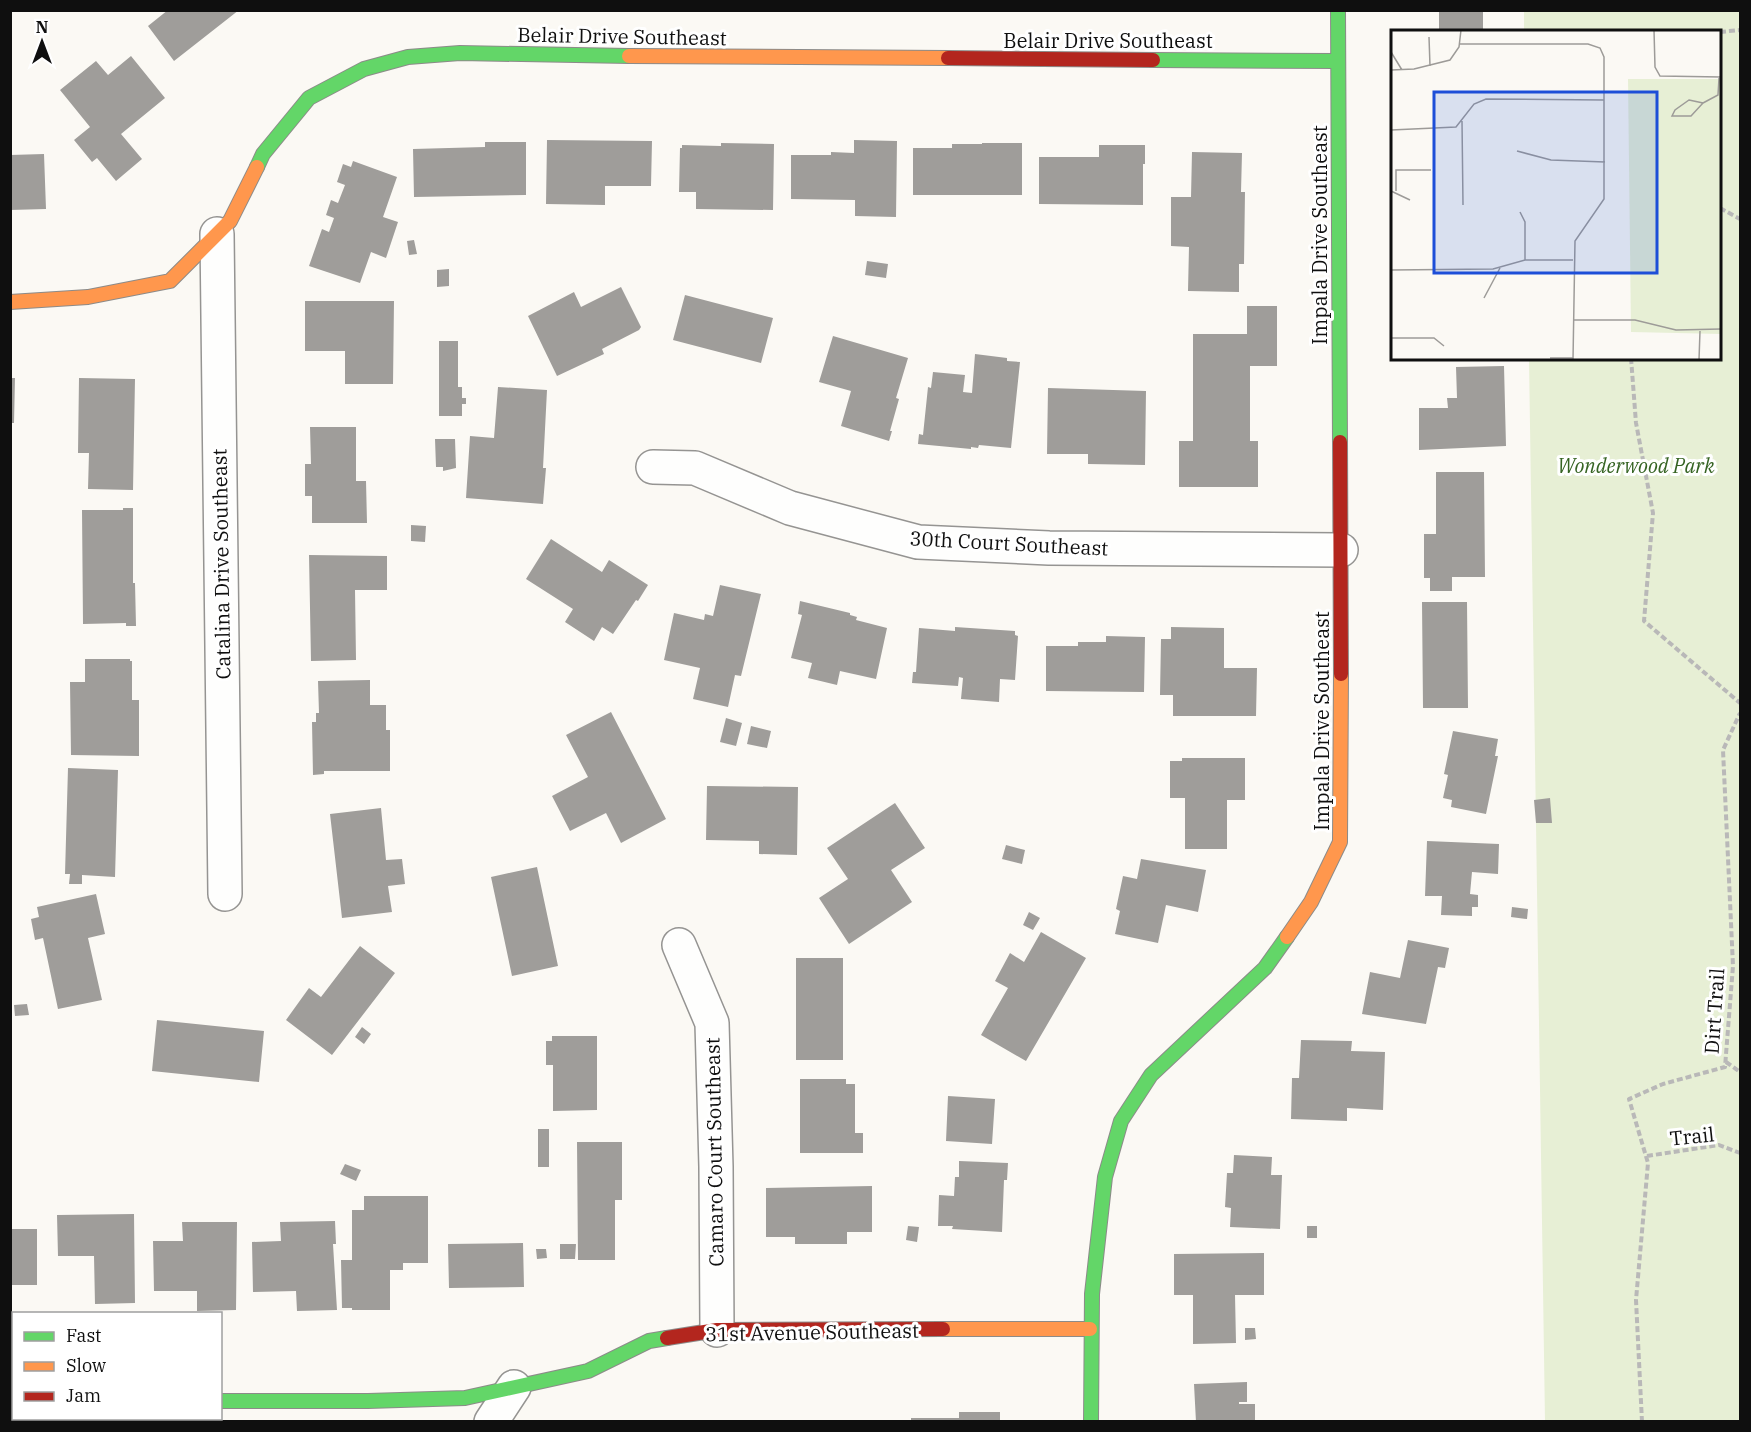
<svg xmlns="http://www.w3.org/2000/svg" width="1751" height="1432" font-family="'IBM Plex Serif',serif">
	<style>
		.green { fill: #e7efd5 }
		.building { fill: #9f9d9a }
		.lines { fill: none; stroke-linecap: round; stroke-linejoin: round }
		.street-casing { stroke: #959492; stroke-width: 36 }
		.fast-casing { stroke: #8c8b89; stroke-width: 16 }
		.slow-casing { stroke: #8c8b89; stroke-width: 16 }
		.jam-casing { stroke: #8c8b89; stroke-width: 16 }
		.path { stroke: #b9b8b8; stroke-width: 4; stroke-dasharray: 6 3; stroke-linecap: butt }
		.street { stroke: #fefefd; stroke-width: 33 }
		.fast { stroke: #63d668; stroke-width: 14 }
		.slow { stroke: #ff974d; stroke-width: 14 }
		.jam { stroke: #b3261e; stroke-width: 14 }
		.labels { text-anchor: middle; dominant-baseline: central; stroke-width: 6; stroke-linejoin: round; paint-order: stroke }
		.street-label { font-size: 20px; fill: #0f0f0f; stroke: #fff }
		.park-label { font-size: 20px; font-style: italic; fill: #356322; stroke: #fff }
		.inset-road { fill: none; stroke: #9d9b98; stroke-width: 1.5 }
		.view { fill: #1d4ed8; fill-opacity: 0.15; stroke: #1d4ed8; stroke-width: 3 }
		.inset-edge { fill: none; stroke: #0f0f0f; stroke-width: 3 }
	</style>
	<rect width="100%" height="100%" fill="#fbf9f4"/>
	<path class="green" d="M1524,11H1740V1421H1545L1529,359L1720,358V32L1524,31Z"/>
	<path class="building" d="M168,10H239L174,61L148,26Z
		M1439,10H1483V32H1439Z
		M131,56L165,98L121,134L142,159L116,181L97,158L92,162L74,140L90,127L60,90L96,61L108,75Z
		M547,140L652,141L651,186H605V205L546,204Z
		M854,140L897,141L896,217L855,216V200L791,199V155H831V152L854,153Z
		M485,142H526V195L414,197L413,149L485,147Z
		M721,143L774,144L773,210L696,209V192H679L680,148H682V145L721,146Z
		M982,143H1022V195H913V148H952V144H982Z
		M1099,145H1145V164H1143V205L1039,204V157H1099Z
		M1192,152L1242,153L1241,192H1245L1244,264H1239V292L1188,291L1189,247L1171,246V197H1191Z
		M44,154L46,209L10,210V155Z
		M353,161L397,177L383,217L398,222L386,258L371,252L360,283L309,266L322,229L329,232L334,218L326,215L331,200L338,203L345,185L337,182L343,164L351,167Z
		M414,240L417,254L409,255L407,241Z
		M867,261L888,264L886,278L865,275Z
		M449,269V286L437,287V270Z
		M621,287L641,327L639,330L602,349L604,354L557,376L528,316L574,292L581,307Z
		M685,295L773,318L761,363L673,340Z
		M305,301H394L393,384H345V351H305Z
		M1247,306H1277V366H1250V441H1258V487H1179V441H1193V334H1247Z
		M833,336L908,358L896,398L899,399L890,431H892L889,441L841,426L851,391L819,382Z
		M439,341H458V387H462V398H466V404H462V416H439Z
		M975,354L1007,358V361L1020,362L1011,448L979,445L978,448L971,447V449L918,444L919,434L923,435L928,387L931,388L933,372L965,375L963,392L972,393Z
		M1504,366L1506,446L1419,450V408H1448L1447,398H1457L1456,367Z
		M10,378H15L14,423H10Z
		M79,378L135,379L133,490L88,489L89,453H78Z
		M498,387L547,390L543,468H546L543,504L466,498L470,436L494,438Z
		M1048,388L1146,391L1145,465L1088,464V454H1047Z
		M310,427H356V481H366L367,523H312V496H305V464H311Z
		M435,439H455L456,468L443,471V467H436Z
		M1436,472H1484L1485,577H1452V591H1430V578H1424V534H1436Z
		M123,508H133V583H135L136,626H126V623L83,624L82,510H123Z
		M411,525L426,526L425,542L411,541Z
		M551,539L602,572L609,560L648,585L638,601L636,600L613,634L602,627L594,641L565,622L573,609L526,579Z
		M309,555L387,556V590H355L356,660L311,661Z
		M720,585L761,594L741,676L735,675L728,707L693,699L700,668L664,660L674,613L704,620L705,614L713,616Z
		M800,601L850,613V615L857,617L856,620L887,628L876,679L840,671L837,685L808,678L812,663L791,658L802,615L798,614Z
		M1422,602H1467L1468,708H1423Z
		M955,627L1015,631V635L1018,636L1015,680L1000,679L999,702L961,699L963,678L959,677L958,686L912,683L913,672H916L919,628L955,631Z
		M1171,627L1224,628V668H1257L1256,716H1173V695H1160L1161,639H1171Z
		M1106,636L1145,637L1144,692L1046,691V646H1078V642H1106Z
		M85,659H130V661H132V700H139V756L71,755L70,682H85Z
		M370,680V705H386V730H390V771H324V774L313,775L312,722H316V713H319L318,681Z
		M611,712L666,819L621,843L606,813L570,831L552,796L588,777L566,735Z
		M726,718L742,723L736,746L720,742Z
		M751,726L771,731L767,748L747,744Z
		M1453,731L1498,739L1495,756H1498L1486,814L1451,807L1452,800L1443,798L1448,775L1444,774Z
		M1182,758H1245V800H1227V849H1185V798H1170V761H1182Z
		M68,768L118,770L115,877L82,875V884H69L70,874H65Z
		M707,786L798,787L797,855L759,854V841L706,840Z
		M1550,798L1552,823H1536L1534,800Z
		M895,803L925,848L891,870L912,902L849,944L819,898L848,879L827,848Z
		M381,808L386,860L402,859L405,884L388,886L392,912L342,918L330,814Z
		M1427,841L1499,844L1498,874L1472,872L1470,894L1478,895V907H1472V916L1441,915L1442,896H1425Z
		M1006,845L1025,850L1022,864L1002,859Z
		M1141,859L1206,870L1198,912L1166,905L1158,943L1115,934L1120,911L1116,909L1123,876L1137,879Z
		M537,867L558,966L512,976L491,877Z
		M96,894L105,934L88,938L102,1000L58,1009L43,938L35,940L31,919L39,917L37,907Z
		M1512,907L1528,909L1527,919L1511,917Z
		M1029,912L1040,918L1033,930L1023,925Z
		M1041,932L1086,958L1026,1061L981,1035L1008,988L995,981L1010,953L1024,962Z
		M1408,940L1449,948L1445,968L1438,967L1426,1024L1362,1014L1370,972L1400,978Z
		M360,946L395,973L332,1055L286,1020L309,988L321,997Z
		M796,958H843V1060H796Z
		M27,1004L29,1015L15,1016L14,1005Z
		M157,1020L264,1031L259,1082L152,1071Z
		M362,1027L371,1034L364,1044L355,1037Z
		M552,1036H597V1110L553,1111V1065H546V1041H552Z
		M1301,1040L1352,1041L1351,1051L1385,1052L1383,1110L1347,1108V1121L1291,1119L1292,1078H1299Z
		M800,1079H846V1084H855V1133H863V1153H800Z
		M948,1096L995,1099L992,1144L946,1141Z
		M538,1129H549V1167H538Z
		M577,1142H622V1200H615V1260H578Z
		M1234,1155L1272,1157L1271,1175H1282L1280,1229L1230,1227L1231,1208L1225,1207L1227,1173H1233Z
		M959,1161L1008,1163L1007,1180H1004L1002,1232L952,1229L953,1226H938L939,1195L954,1196L955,1177H959Z
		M345,1164L361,1170L356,1181L340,1174Z
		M872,1186V1232H847V1244H795V1237H766V1188Z
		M364,1196H428V1263H403V1270H390V1310H352V1308H342L341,1260H352V1210H364Z
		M134,1214L135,1303L95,1304L94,1256H58L57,1215Z
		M335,1221L336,1244H333L337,1310L297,1311L296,1291L253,1292L252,1242L281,1241L280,1222Z
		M182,1222H237L236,1310L197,1311V1291H154L153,1241H183Z
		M908,1226L919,1227L917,1242L906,1240Z
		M1307,1226H1317V1238H1307Z
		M10,1229H37V1285H10Z
		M523,1243L524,1287L449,1288L448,1244Z
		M560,1244H576L575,1259H560Z
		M536,1249H546L547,1258L537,1259Z
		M1264,1253V1295H1235L1236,1343L1193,1344V1295H1174V1254Z
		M1245,1328H1255L1256,1339L1245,1340Z
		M1247,1382V1402H1239V1404H1255V1422H1196L1194,1384Z
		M959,1412H1000V1422H911V1418H959Z"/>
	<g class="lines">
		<defs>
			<path id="street" d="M217,234L225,894
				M653,467L695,468L790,508L918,542L1049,548L1341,550
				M679,945L712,1023L716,1167L717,1330
				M10,1402H14
				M491,1422L514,1387"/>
			<path id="fast" d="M1338,10L1340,442
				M1153,60L1337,61
				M257,167L263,154L309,98L364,69L408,57L460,53L629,56
				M220,1401H368L465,1398L588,1371L649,1341L667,1338
				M1091,1422L1092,1294L1105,1177L1121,1121L1151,1075L1265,968L1287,937"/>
			<path id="slow" d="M629,56L948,58
				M10,302L88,297L170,281L230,221L257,167
				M1287,937L1311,902L1340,842L1341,674
				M943,1329H1090"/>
			<path id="jam" d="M948,58L1153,60
				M1340,442L1341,674
				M667,1338L717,1330L943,1329"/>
		</defs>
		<use href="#street" class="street-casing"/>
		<use href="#fast" class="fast-casing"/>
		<use href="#slow" class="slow-casing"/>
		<use href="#jam" class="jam-casing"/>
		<path class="path" d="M1720,32L1740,30
			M1720,208L1740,219
			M1631,358L1636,423L1653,513L1644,621L1740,703
			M1726,1062L1740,1072
			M1647,1156L1719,1145L1740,1153
			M1642,1422L1636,1300L1648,1163L1629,1099L1663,1084L1725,1067L1733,966L1723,750L1740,713"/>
		<use href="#street" class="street"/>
		<use href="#fast" class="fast"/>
		<use href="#slow" class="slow"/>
		<use href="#jam" class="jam"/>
	</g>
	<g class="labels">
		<g class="street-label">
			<text transform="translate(622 36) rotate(1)">Belair Drive Southeast</text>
			<text x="1108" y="40">Belair Drive Southeast</text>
			<text transform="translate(1319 235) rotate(-90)">Impala Drive Southeast</text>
			<text transform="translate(1009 543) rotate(3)">30th Court Southeast</text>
			<text transform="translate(221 564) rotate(-91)">Catalina Drive Southeast</text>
			<text transform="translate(1321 721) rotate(-90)">Impala Drive Southeast</text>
			<text transform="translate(1714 1011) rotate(-86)">Dirt Trail</text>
			<text transform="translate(1692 1136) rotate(-6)">Trail</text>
			<text transform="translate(714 1152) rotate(-91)">Camaro Court Southeast</text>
			<text transform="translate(812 1332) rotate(-1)">31st Avenue Southeast</text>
		</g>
		<g class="park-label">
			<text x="1636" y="465">Wonderwood Park</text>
		</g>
	</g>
	<g transform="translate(1391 30)">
		<rect width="330" height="330" fill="#fbf9f4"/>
		<path d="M237,49H330V304L240,302Z" fill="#e7efd5"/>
		<path class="inset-road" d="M263,0L264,37L269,46L330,47M38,7L39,36M69,14H197L209,18L213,27V169L184,211L182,330M0,22L11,40M0,40L23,39L59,30L68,17L70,0M298,70L312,73L300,86H281L284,80ZM312,73L327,65L328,48M71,91L72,175M0,100L65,97L83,74L95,69L213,70M126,121L160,130L214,132M0,161L19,170M5,161V140H40M129,182L134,192V230M0,240L102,239L134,230H182M93,268L109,238M182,290H244L285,300L330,299M0,308H43L53,316M159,328H182M308,330L309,301"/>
		<path class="view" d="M43,62H266V243H43Z"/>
		<rect width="330" height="330" class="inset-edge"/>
	</g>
	<rect width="1751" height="1432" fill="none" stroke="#0f0f0f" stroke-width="24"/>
	<rect x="12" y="1312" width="210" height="108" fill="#ffffff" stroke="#9f9f9f" stroke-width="1.5"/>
	<rect x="24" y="1332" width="30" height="9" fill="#63d668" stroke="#9f9f9f" stroke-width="1.5"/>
	<text x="66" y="1342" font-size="18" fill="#0f0f0f">Fast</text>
	<rect x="24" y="1362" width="30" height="9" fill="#ff974d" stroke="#9f9f9f" stroke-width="1.5"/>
	<text x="66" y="1372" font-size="18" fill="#0f0f0f">Slow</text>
	<rect x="24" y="1392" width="30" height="9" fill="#b3261e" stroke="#9f9f9f" stroke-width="1.5"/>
	<text x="66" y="1402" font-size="18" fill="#0f0f0f">Jam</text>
	<g transform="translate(42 42)" stroke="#ffffff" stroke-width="4.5" paint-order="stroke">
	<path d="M0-4.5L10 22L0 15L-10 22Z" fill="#0f0f0f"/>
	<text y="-9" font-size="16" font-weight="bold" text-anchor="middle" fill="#0f0f0f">N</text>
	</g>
</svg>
